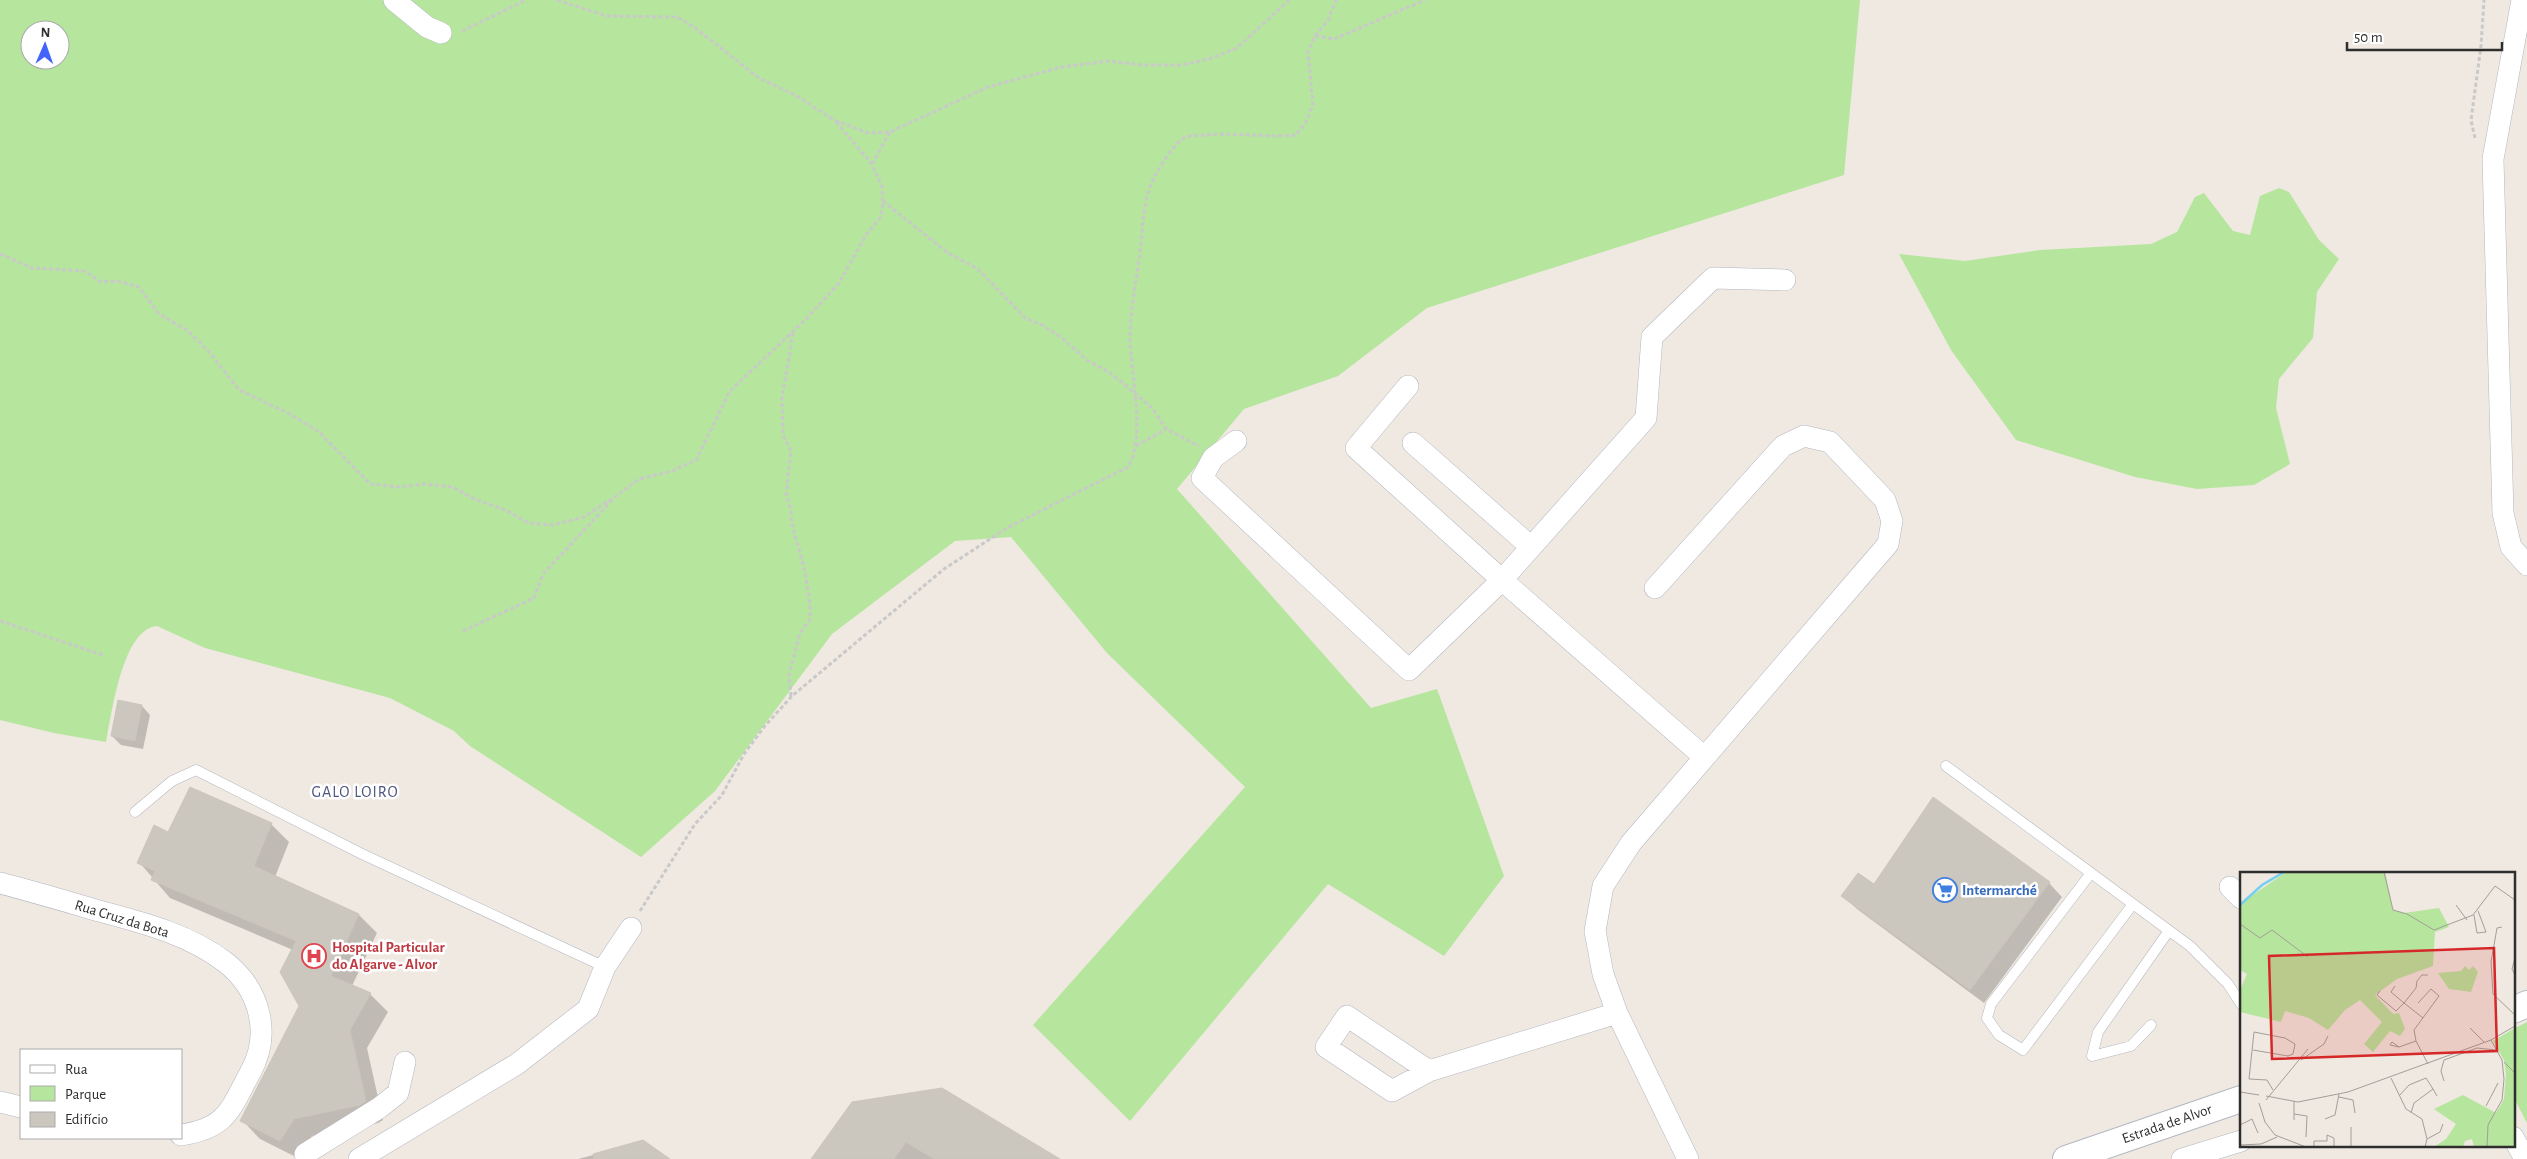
<svg xmlns="http://www.w3.org/2000/svg" width="2527" height="1159" font-family="'Alegreya Sans',sans-serif">
	<style>
		.green { fill: #b6e59e; fill-rule: evenodd }
		.shadow { fill: #0003 }
		.building { fill: #cbc7bf; stroke: #cbc5ba }
		.lines { fill: none; stroke-linecap: round; stroke-linejoin: round }
		.service-casing { stroke: #b4b7c1; stroke-width: 11 }
		.minor-casing { stroke: #b4b7c1; stroke-width: 22 }
		.tertiary-casing { stroke: #b4b7c1; stroke-width: 28 }
		.path { stroke: #c9c9c9; stroke-width: 3; stroke-dasharray: 4 2.5; stroke-linecap: butt }
		.service { stroke: #fff; stroke-width: 10 }
		.minor { stroke: #fff; stroke-width: 21 }
		.tertiary { stroke: #fff; stroke-width: 26 }
		.labels { text-anchor: middle; dominant-baseline: central; stroke-width: 5; stroke-linejoin: round; paint-order: stroke }
		.shop-label { font-size: 15px; font-weight: bold; fill: #366cbe; stroke: #fff; text-anchor: start }
		.street-label { font-size: 15px; fill: #2e2e2e; stroke: #fff }
		.health-label { font-size: 15px; font-weight: bold; fill: #be3a42; stroke: #fff; text-anchor: start }
		.neighbourhood-label { font-size: 16px; letter-spacing: 1px; fill: #4d5680; stroke: #fff }
		.inset-river { fill: none; stroke: #75cff0; stroke-width: 2.5 }
		.inset-road { fill: none; stroke: #a29e99; stroke-width: 1 }
		.view { fill: #d62828; fill-opacity: 0.15; stroke: #d62828; stroke-width: 2.5 }
		.inset-edge { fill: none; stroke: #2e2e2e; stroke-width: 2.5 }
	</style>
	<rect width="100%" height="100%" fill="#efe9e1"/>
	<path class="green" d="M0,0H1860L1844,175L1427,308L1338,376L1244,409L1177,489L1371,708L1437,689L1504,876L1444,956L1328,884L1130,1121L1033,1025L1245,787L1107,653L1011,537L955,541L832,634L715,791L641,857L470,746L454,731L390,698L205,648L157,626C122,629 112,714 106,742L54,733L0,720ZM30,30H60V60H30Z
		M2279,188L2289,192L2319,240L2339,259L2317,292L2313,338L2279,379L2276,408L2290,464L2254,485L2197,489L2135,477L2016,440L1951,350L1899,254L1965,261L2040,250L2151,244L2177,232L2195,197L2204,193L2233,231L2250,235L2260,196Z
		M2527,1022V1123L2513,1096V1029Z"/>
	<path class="shadow" d="M142,706L150,715L143,749L121,745L112,736Z
		M271,824L289,842L275,877L359,915L377,933L352,986L370,994L388,1012L367,1048L383,1120L378,1123L312,1136L298,1158L260,1139L242,1120L300,1006L293,950L170,898L139,862L168,834Z
		M2049,883L2062,897L1984,1003L1857,909L1843,896L1874,886Z
		M853,1103L1058,1159H813Z
		M643,1142L668,1159H578Z"/>
	<path class="building" d="M118,700L142,705L135,741L111,736Z
		M190,787L272,823L254,866L359,914L331,976L371,993L350,1030L366,1101L360,1105L294,1119L280,1141L240,1121L299,1006L280,972L296,941L151,880L155,871L137,863L154,825L168,832Z
		M1933,797L2050,882L1970,990L1841,896L1858,873L1874,884Z
		M942,1088L1060,1159H934L906,1142L894,1159H811L852,1102Z
		M643,1140L670,1159H594L593,1154Z"/>
	<g class="lines">
		<defs>
			<path id="service" d="M1946,766L2190,946L2228,984L2241,1004
				M135,812L172,781L196,770L362,854L605,967
				M2091,873L1991,1004L1987,1018L1999,1035L2023,1050L2133,904
				M2151,1025L2131,1046L2092,1056L2098,1032L2168,932"/>
			<path id="minor" d="M394,0L427,27L441,33
				M2522,0L2493,159L2503,513L2511,547L2527,565
				M1236,441L1213,458L1202,478L1409,670L1502,580L1356,448L1408,386
				M1413,443L1531,547
				M1655,588L1783,446L1804,436L1830,442L1885,500L1892,521L1888,544L1631,843L1603,886L1595,931L1603,974L1617,1013L1688,1159
				M1704,757L1502,580L1646,418L1652,337L1713,278L1785,280
				M0,883C34,892 68,902 103,912C144,923 190,935 225,962C260,989 272,1034 250,1073C230,1110 227,1128 181,1135
				M2230,887L2241,898
				M1429,1071L1392,1091L1326,1047L1347,1016L1429,1071L1617,1013
				M0,1102L21,1107
				M2513,1137L2525,1159
				M307,1159L305,1154L379,1108L398,1093L405,1062
				M359,1159L517,1064L588,1009L605,967L631,928
				M2182,1159L2241,1141"/>
			<path id="tertiary" d="M2513,1010L2527,1004
				M2066,1159L2241,1099"/>
		</defs>
		<use href="#service" class="service-casing"/>
		<use href="#minor" class="minor-casing"/>
		<use href="#tertiary" class="tertiary-casing"/>
		<path class="path" d="M557,0L607,16L677,17L694,27L759,78L797,96L834,120L868,133L890,132L988,87L1062,67L1108,61L1143,65H1181L1209,59L1237,48L1289,0
			M462,31L526,0
			M1315,36L1334,39L1425,0
			M2475,138L2471,120L2481,46L2484,0
			M872,164L890,132
			M883,201L948,253L978,269L1025,318L1042,325L1062,338L1087,360L1109,372L1124,384L1153,409L1166,429L1199,446
			M0,254L32,268L84,271L101,282L117,281L139,287L158,313L188,331L210,353L239,390L290,414L319,432L370,484L399,487L425,484L453,487L472,498L505,510L529,523L553,525L584,517L611,499
			M1136,446L1166,429
			M0,621L103,655
			M463,631L534,598L543,574L616,496L639,479L672,471L696,460L730,391L807,318L839,283L866,235L880,218L883,204L882,187L872,164L835,121
			M791,696L789,676L794,655L800,633L810,619V604L805,572L791,520V509L786,496L791,451L783,435L782,398L793,333
			M640,911L695,824L722,795L744,754L764,727L792,696L944,569L1007,528L1128,467C1146,441 1131,372 1130,340C1130,311 1136,282 1140,253C1143,229 1142,205 1152,182C1157,171 1174,142 1186,137C1191,135 1199,136 1205,135C1235,132 1266,138 1296,135L1306,122L1313,105L1308,52L1315,36L1328,20L1336,0"/>
		<use href="#service" class="service"/>
		<use href="#minor" class="minor"/>
		<use href="#tertiary" class="tertiary"/>
	</g>
	<defs>
		<symbol id="supermarket-ring" viewBox="-11 -11 22 22"><circle r="9.5" fill="#fff" stroke="#3f7fe0" stroke-width="1.5"/><path d="M-6-5.5h2.5l.6 2H6L4.5 2H-2.5L-4.4-4H-6ZM-1.5 3.2a1.3 1.3 0 1 0 .1 0ZM3 3.2a1.3 1.3 0 1 0 .1 0Z" fill="#3f7fe0"/></symbol>
		<symbol id="hospital-ring" viewBox="-11 -11 22 22"><circle r="9.5" fill="#fff" stroke="#e0444e" stroke-width="1.5"/><path d="M-5-5h3v3.5h4V-5h3V5h-3V1.5h-4V5h-3Z" fill="#e0444e"/></symbol>
	</defs>
	<g fill-rule="evenodd">
		<use href="#supermarket-ring" x="1931" y="876" width="28" height="28"/>
		<use href="#hospital-ring" x="300" y="942" width="28" height="28"/>
	</g>
	<g class="labels">
		<g class="shop-label">
			<text x="1962" y="890">Intermarché</text>
		</g>
		<g class="street-label">
			<text transform="translate(122 919) rotate(17)">Rua Cruz da Bota</text>
			<text transform="translate(2167 1124) rotate(-19)">Estrada de Alvor</text>
		</g>
		<g class="health-label">
			<text x="332" y="947">Hospital Particular<tspan x="332" dy="17">do Algarve - Alvor</tspan></text>
		</g>
		<g class="neighbourhood-label">
			<text x="355" y="792">GALO LOIRO</text>
		</g>
	</g>
	<g transform="translate(2240 872)">
		<rect width="275" height="275" fill="#efe9e1"/>
		<path d="M46,0H145L153,38L164,41L199,36L209,55L195,60L193,94L157,107L135,123L153,142L159,141L165,157L160,164L150,159L133,180L124,172L142,150L120,128L105,138L88,158L69,146L45,139L41,150L0,140V118L7,102L0,98V32ZM225,94L229,98L233,94L238,100L231,120L209,117L198,101L221,99ZM275,156V275H234L232,267L225,269L223,275H194L206,267L216,252L194,237L223,223L256,241L264,227L266,202L264,188L253,169Z" fill="#b6e59e"/>
		<path class="inset-river" d="M0,33L22,13L44,0"/>
		<path class="inset-road" d="M144,0L153,38L167,42L194,58L233,43L255,14L275,28M216,33L227,48M234,43L237,61L246,60L238,39M0,52L20,66L32,58L68,85M262,55L257,56L251,90L253,122L275,143M275,86L272,97L275,103M140,119L137,123L156,139L164,131L151,120L155,114M178,131L191,117L199,124L174,158L176,169L188,192M183,146L164,131L176,116L177,109L182,103H188M230,156L244,170M159,175L150,173L152,170L159,175L176,169M13,178L48,184L53,182L55,172L45,166L14,160L9,207L27,208L33,218M61,188L84,172L88,164M264,190L275,201M151,206L166,237L182,247L187,267L185,275M204,209L201,199L204,188L237,176L256,178M0,220L19,223M26,224L58,230L108,220L251,168L275,154M159,224L169,213L186,206L193,217M99,225L113,228L115,241M26,228L68,177M19,231L25,250L35,263L66,275M246,234L258,211M171,241L174,231L193,217L197,224M54,242L67,244L66,265M85,247L95,243L99,222M54,248V229M0,253L12,247L18,261M187,267L200,260L203,252M0,273L21,272L37,265M74,275V269H87V263L94,266V275M111,275V255M247,275L248,253L262,228L264,207L262,188L251,168"/>
		<path class="view" d="M254,76L257,179L32,187L29,84Z"/>
		<rect width="275" height="275" class="inset-edge"/>
	</g>
	<rect x="20" y="1049" width="162" height="90" fill="#ffffff" stroke="#ababab"/>
	<rect x="30" y="1065" width="25" height="8" fill="#ffffff" stroke="#ababab"/>
	<text x="65" y="1074" font-size="15" fill="#2e2e2e">Rua</text>
	<rect x="30" y="1086" width="25" height="15" fill="#b6e59e" stroke="#ababab"/>
	<text x="65" y="1099" font-size="15" fill="#2e2e2e">Parque</text>
	<rect x="30" y="1112" width="25" height="15" fill="#cbc7bf" stroke="#ababab"/>
	<text x="65" y="1124" font-size="15" fill="#2e2e2e">Edifício</text>
	<g transform="translate(45 45) rotate(2)"><circle r="24" fill="#ffffff" stroke="#ababab"/>
	<path d="M0-4L9 19L0 12L-9 19Z" fill="#4264fb"/>
	<text y="-8" font-size="14" font-weight="bold" text-anchor="middle" fill="#2e2e2e">N</text>
	</g>
	<path d="M2347 42v8h155v-8" fill="none" stroke="#2e2e2e" stroke-width="2.5"/>
	<text x="2354" y="42" font-size="15" fill="#2e2e2e" stroke="#ffffff" stroke-width="4" paint-order="stroke">50 m</text>
</svg>
